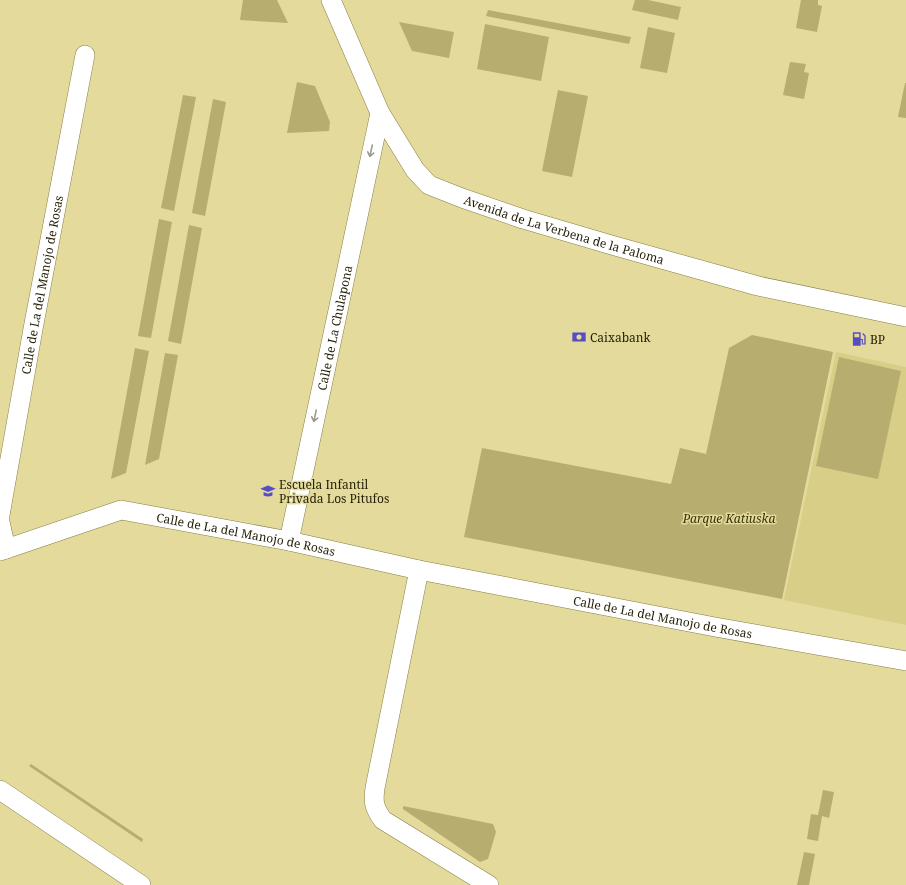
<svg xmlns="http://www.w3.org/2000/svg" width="906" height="885" font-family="'Noto Serif',serif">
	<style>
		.built { fill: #d8ce87 }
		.green { fill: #b7ad6e }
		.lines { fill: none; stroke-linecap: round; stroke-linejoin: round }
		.street-casing { stroke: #887e43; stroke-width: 20 }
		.street { stroke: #fff; stroke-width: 19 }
		.oneway { stroke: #9c9a8f }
		.labels { text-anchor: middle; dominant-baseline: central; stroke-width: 3; stroke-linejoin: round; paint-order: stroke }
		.street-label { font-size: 12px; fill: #221e06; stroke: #e3da9c }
		.poi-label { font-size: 12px; fill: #221e06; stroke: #e3da9c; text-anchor: start }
		.park-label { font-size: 12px; font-style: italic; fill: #363003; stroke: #e3da9c }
	</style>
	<rect width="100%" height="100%" fill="#e3da9c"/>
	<path class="built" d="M836,352L906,367V625L784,600Z"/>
	<path class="green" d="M243,0H277L288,23L240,20Z
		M635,0H648L681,7L678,20L632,10Z
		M801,0H818V5L822,6L817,32L796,28Z
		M488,10L631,37L629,44L486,16Z
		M399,22L454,32L449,58L412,51Z
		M485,24L549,37L541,81L477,69Z
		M648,27L675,33L667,73L640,68Z
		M790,62L806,64L804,72L809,73L804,99L783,95Z
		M297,82L315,86L330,122L329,131L287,133Z
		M905,83H906V118L898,117Z
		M558,90L588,96L572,177L542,171Z
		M183,95L196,97L174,211L161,208Z
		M213,99L226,102L205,216L192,213Z
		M159,219L172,222L151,338L138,336Z
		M189,225L202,228L181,344L168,341Z
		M752,335L833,352L782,599L464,537L482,448L671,484L680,448L706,454L729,348Z
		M135,348L149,351L126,473L111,479Z
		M165,353L178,355L159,459L145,465Z
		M839,357L901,371L878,479L816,466Z
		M31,764L143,839L142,842L29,766Z
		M823,790L834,792L829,818L822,816L818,841L807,839L811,814L818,815Z
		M403,806L493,824L496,832L488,859L480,862L403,809Z
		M804,852L815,854L809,885H797Z"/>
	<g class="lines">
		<defs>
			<g id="street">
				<path id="s1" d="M331,0L380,113L415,170L429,185L462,198L523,219L615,246L758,286L906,317"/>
				<path id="s2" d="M0,515L33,329L85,55"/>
				<path d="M0,522L6,549"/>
				<path id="s3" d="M289,541L380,113"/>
				<path id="s4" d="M0,551L121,510L289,541L419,570L715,627L906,661"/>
				<path d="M419,570L375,788C373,802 374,808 383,820L489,885"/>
				<path d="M0,790L141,885"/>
			</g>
		</defs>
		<use href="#street" class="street-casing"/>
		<use href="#street" class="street"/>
	</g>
	<defs><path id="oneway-shaft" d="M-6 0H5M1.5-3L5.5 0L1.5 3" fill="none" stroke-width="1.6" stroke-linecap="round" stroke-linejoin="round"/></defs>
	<g class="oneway">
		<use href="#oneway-shaft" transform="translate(371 151) rotate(102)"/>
		<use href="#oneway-shaft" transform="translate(315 416) rotate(102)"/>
	</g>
	<defs>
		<symbol id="bank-bare" viewBox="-9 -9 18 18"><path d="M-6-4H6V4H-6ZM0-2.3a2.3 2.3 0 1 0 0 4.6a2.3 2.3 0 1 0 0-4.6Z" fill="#564dc5" stroke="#e3da9c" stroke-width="2.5" paint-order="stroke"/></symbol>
		<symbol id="fuel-bare" viewBox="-9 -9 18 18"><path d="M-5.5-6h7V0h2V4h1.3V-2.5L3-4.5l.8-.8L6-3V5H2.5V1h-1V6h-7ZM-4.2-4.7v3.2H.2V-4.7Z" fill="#564dc5" stroke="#e3da9c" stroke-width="2.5" paint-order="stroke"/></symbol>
		<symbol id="school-bare" viewBox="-9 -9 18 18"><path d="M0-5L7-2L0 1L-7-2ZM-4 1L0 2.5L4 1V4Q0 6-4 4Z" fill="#564dc5" stroke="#e3da9c" stroke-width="2.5" paint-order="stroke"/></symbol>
	</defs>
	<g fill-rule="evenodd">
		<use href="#bank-bare" x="569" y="327" width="20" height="20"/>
		<use href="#fuel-bare" x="849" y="329" width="20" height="20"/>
		<use href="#school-bare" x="258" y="481" width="20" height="20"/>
	</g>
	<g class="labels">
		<g class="street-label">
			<text stroke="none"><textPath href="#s1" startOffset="353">Avenida de La Verbena de la Paloma</textPath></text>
			<text stroke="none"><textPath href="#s2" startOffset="234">Calle de La del Manojo de Rosas</textPath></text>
			<text stroke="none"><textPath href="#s3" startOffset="218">Calle de La Chulapona</textPath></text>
			<text stroke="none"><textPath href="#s4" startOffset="255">Calle de La del Manojo de Rosas</textPath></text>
			<text stroke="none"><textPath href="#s4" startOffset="680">Calle de La del Manojo de Rosas</textPath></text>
		</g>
		<g class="poi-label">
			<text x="590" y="337">Caixabank</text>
			<text x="870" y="339">BP</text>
			<text x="279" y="484">Escuela Infantil<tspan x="279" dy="14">Privada Los Pitufos</tspan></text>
		</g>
		<g class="park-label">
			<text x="729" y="518">Parque Katiuska</text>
		</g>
	</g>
</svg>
